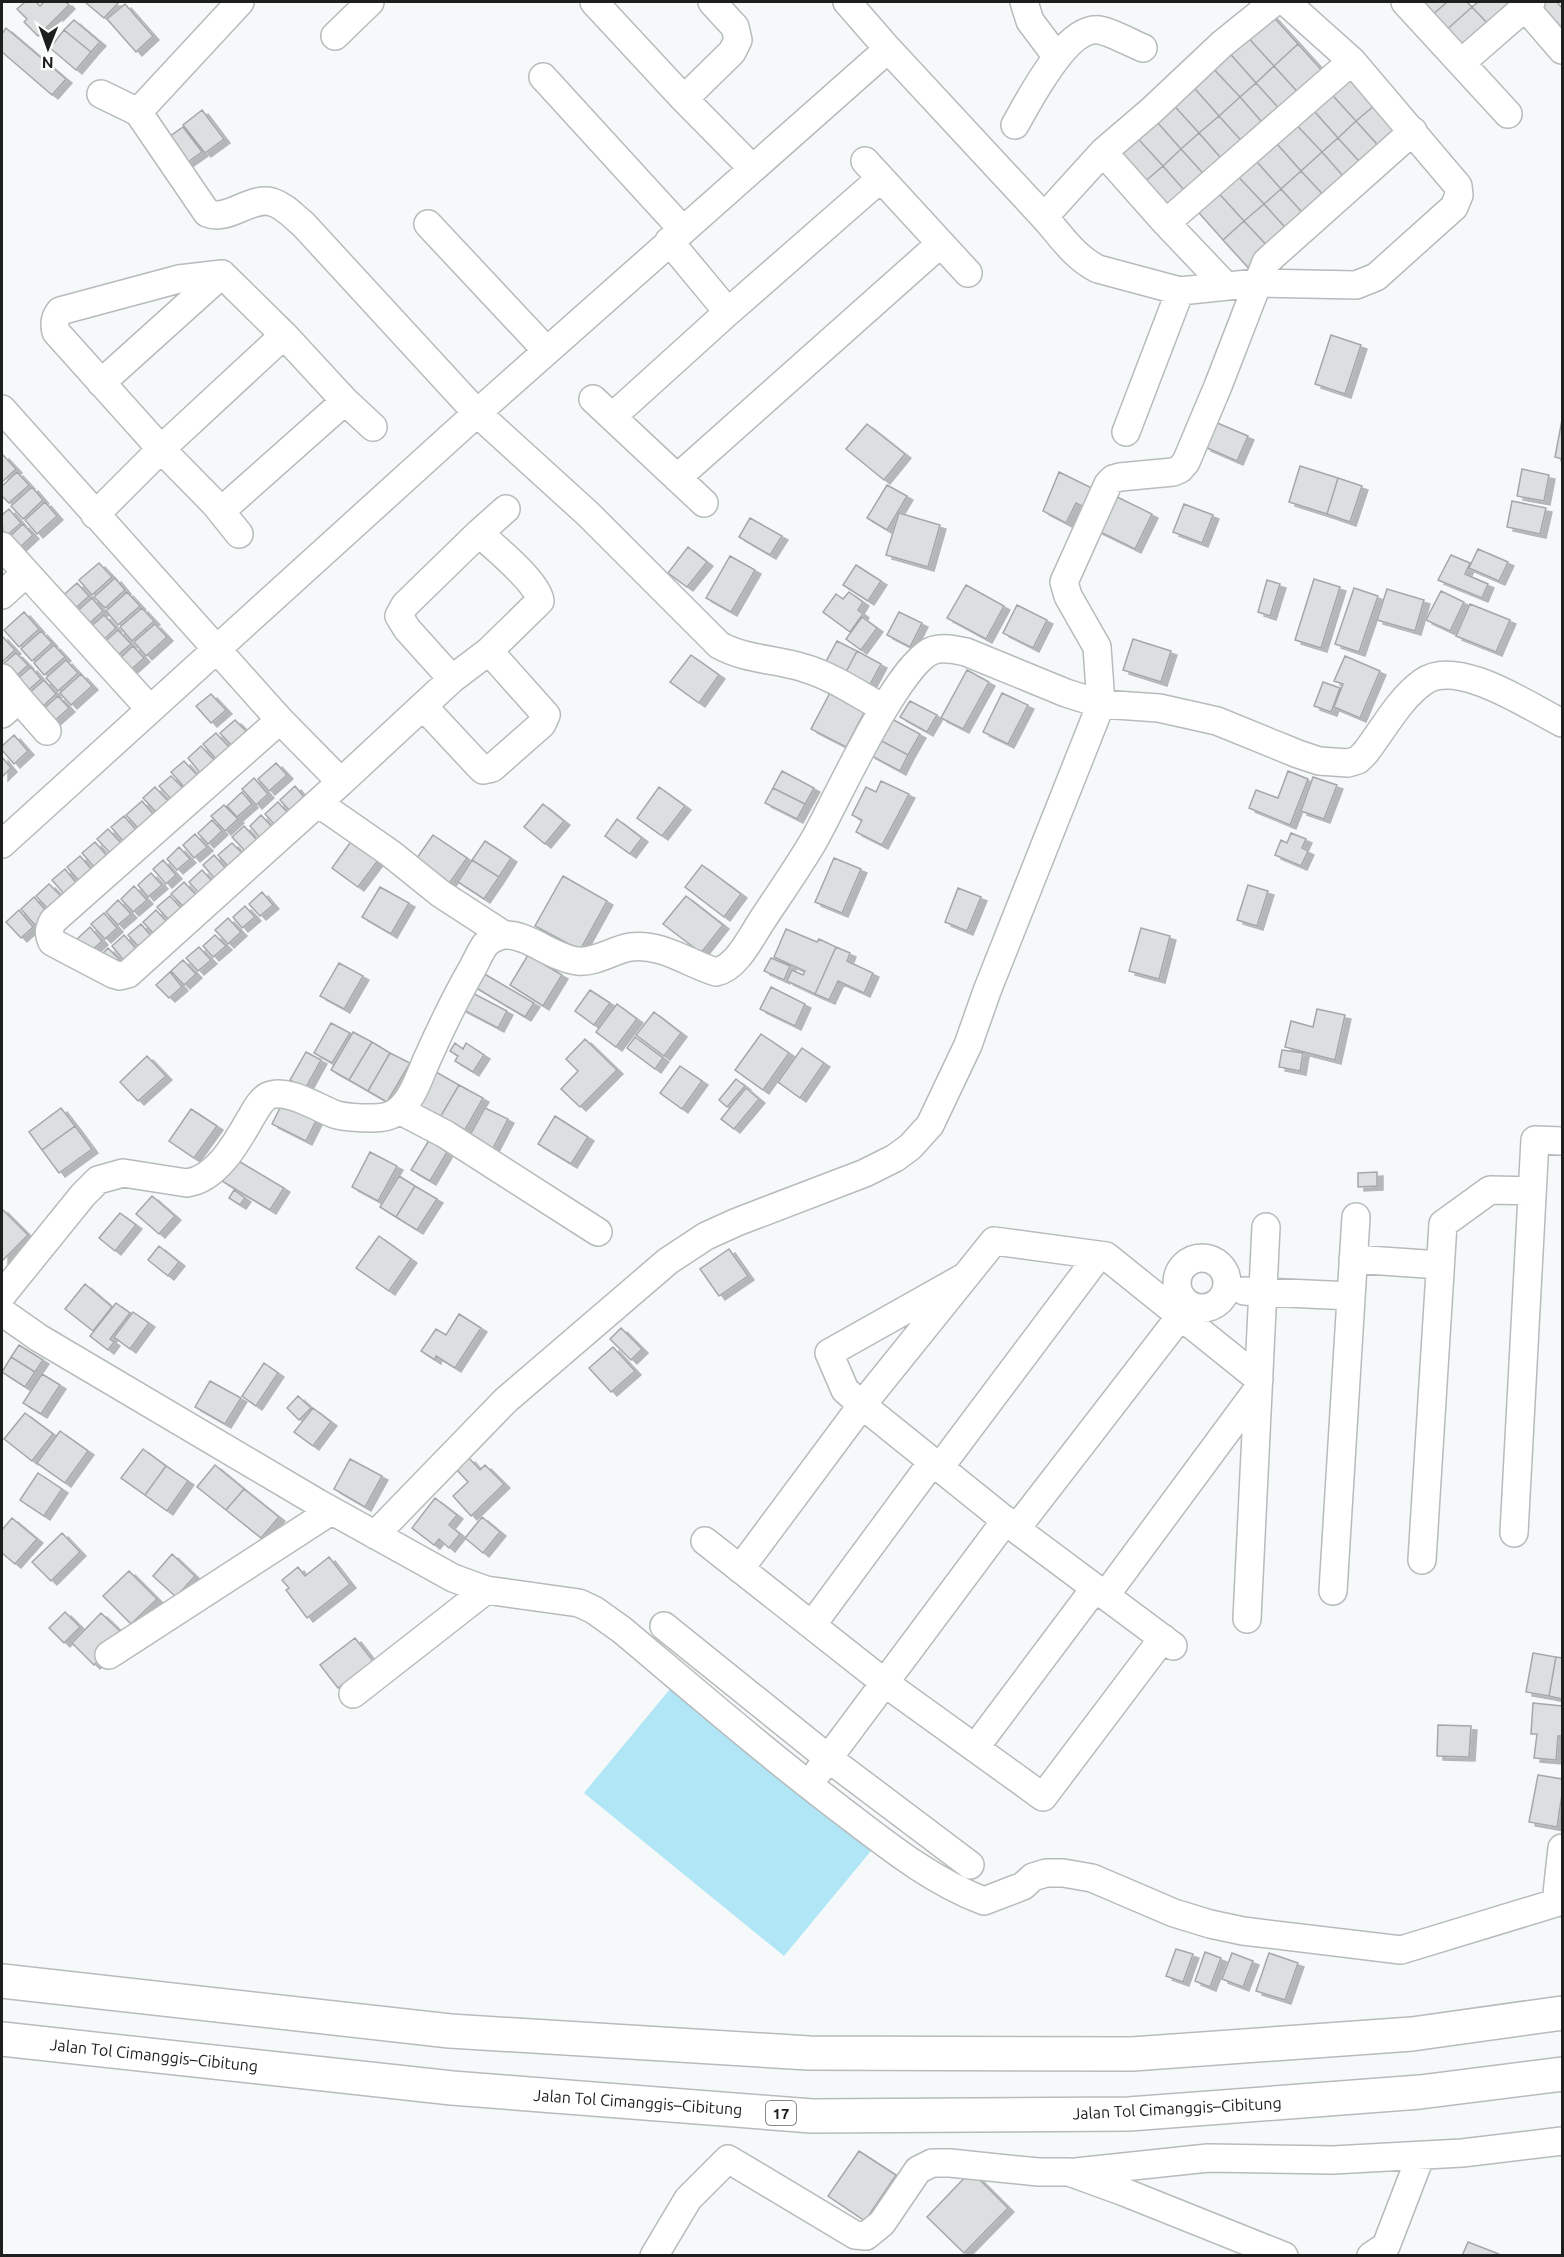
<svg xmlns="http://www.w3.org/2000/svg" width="1564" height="2257" font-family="Ubuntu,sans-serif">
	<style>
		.green { fill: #b0e6f5 }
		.building { fill: #dbdfe0; stroke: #a4a8a9; stroke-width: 1.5; filter: url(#shadow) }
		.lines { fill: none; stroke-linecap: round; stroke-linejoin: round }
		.minor-casing { stroke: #b7bbbc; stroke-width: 30 }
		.highway-casing { stroke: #b7bbbc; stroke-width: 36 }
		.minor { stroke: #fff; stroke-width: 27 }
		.highway { stroke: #fff; stroke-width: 33 }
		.labels { text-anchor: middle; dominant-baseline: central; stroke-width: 6; stroke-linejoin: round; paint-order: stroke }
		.shield { fill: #fff; stroke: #616262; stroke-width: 1.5 }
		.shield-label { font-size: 15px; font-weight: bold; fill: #1d1e1e }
		.street-label { font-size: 16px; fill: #1d1e1e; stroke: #fff }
	</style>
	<defs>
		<filter id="shadow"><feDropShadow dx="6" dy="4" stdDeviation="0" flood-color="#0004"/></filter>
	</defs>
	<rect width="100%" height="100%" fill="#f5f9fa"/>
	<path class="green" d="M675,1683L875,1846L784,1956L584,1793Z"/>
	<path class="building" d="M25,2H36L40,6L44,2H66L69,5L38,36L24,22L27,19L17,9Z
		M85,2H119L104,18Z
		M1416,2H1447L1429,18Z
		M1447,2H1467L1472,7L1443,33L1429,18Z
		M1478,2H1519L1491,27L1472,7Z
		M1540,2H1557L1562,8V30L1538,3Z
		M125,4L153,36L136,52L107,19Z
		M1472,7L1491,27L1462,54L1443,33Z
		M1267,10L1298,44L1274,66L1243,32Z
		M74,20L100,42L91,52L64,30Z
		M6,28L66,79L52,95L2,52V34Z
		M64,30L91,52L76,70L50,48Z
		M1243,32L1274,66L1256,83L1225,48Z
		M1298,44L1327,76L1303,98L1274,66Z
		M1225,48L1256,83L1240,97L1208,63Z
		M1208,63L1240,97L1219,116L1188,81Z
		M1349,65L1381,100L1356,121L1325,87Z
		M1274,66L1303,98L1284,114L1256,83Z
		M1188,81L1219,116L1199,133L1168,99Z
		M1256,83L1284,114L1268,129L1240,97Z
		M1325,87L1356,121L1338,138L1307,103Z
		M1240,97L1268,129L1247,147L1219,116Z
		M1168,99L1199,133L1181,149L1150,114Z
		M1381,100L1409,131L1385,153L1356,121Z
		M1307,103L1338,138L1322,152L1290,118Z
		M202,110L224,139L205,153L183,125Z
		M1150,114L1181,149L1163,166L1131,131Z
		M1219,116L1247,147L1227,165L1199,133Z
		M1290,118L1322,152L1301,171L1270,136Z
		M1356,121L1385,153L1366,169L1338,138Z
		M183,127L202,152L185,164L166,139Z
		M1131,131L1163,166L1141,185L1110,151Z
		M1199,133L1227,165L1210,181L1181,149Z
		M1270,136L1301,171L1281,189L1250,154Z
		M1338,138L1366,169L1350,184L1322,152Z
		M1181,149L1210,181L1191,198L1163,166Z
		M1322,152L1350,184L1330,202L1301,171Z
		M1250,154L1281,189L1264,204L1232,170Z
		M1163,166L1191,198L1170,216L1141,185Z
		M1232,170L1264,204L1244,221L1213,187Z
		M1301,171L1330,202L1309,220L1281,189Z
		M1213,187L1244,221L1223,240L1192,205Z
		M1281,189L1309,220L1292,235L1264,204Z
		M1264,204L1292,235L1273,252L1244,221Z
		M1244,221L1273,252L1252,272L1223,240Z
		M1331,335L1361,345L1345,394L1315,384Z
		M1562,420V459L1555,457Z
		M1215,422L1248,436L1237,461L1205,447Z
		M867,424L905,454L884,480L846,449Z
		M3,455L16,469L2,482V457Z
		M1300,466L1338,478L1327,514L1289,502Z
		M1522,469L1549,475L1544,501L1517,496Z
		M17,472L29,485L9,503L2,496V486Z
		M1059,472L1100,492L1090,510L1076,503L1066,523L1043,511Z
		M1338,478L1362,486L1350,522L1327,514Z
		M887,485L907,496L887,530L867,518Z
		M32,487L43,500L23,519L11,506Z
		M1109,493L1152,514L1135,549L1092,528Z
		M1512,501L1546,508L1540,534L1507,527Z
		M45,502L57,516L37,534L25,520Z
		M1184,504L1213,515L1202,543L1173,532Z
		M9,509L21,523L3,539L2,515Z
		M899,513L940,525L928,567L886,555Z
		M750,518L782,536L770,555L739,537Z
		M23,524L33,535L15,552L5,541Z
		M688,547L707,562L687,587L668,573Z
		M1478,549L1508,562L1499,581L1469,568Z
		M1451,555L1470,563L1465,574L1488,584L1482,598L1438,580Z
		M730,556L755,570L731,612L706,598Z
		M99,563L112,577L92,595L79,580Z
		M856,565L881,581L868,601L843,585Z
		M115,578L125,590L105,608L94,597Z
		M1314,579L1340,587L1321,648L1295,640Z
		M1267,580L1280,584L1270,616L1258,612Z
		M77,583L89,596L70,613L58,600Z
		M966,585L1004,606L986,639L947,618Z
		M1354,588L1378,596L1359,652L1335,644Z
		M1387,589L1424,600L1415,631L1377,620Z
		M1441,591L1464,602L1450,631L1426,620Z
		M127,592L140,606L118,625L106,611Z
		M849,592L863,602L858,610L863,614L850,632L823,612L836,594L843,599Z
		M92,598L103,611L83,629L72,616Z
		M1470,604L1510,620L1496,652L1456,636Z
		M1017,605L1047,620L1033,648L1003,633Z
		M142,608L154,621L132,641L120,627Z
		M24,612L39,629L19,647L4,630Z
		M899,612L922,623L910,647L887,635Z
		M104,615L116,628L98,645L86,631Z
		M862,617L877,628L861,650L846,639Z
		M155,624L167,637L146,656L134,642Z
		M118,630L131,644L112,660L100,646Z
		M41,631L52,643L32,661L21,649Z
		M2,636L15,650L2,662Z
		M1133,639L1171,651L1161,682L1123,670Z
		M837,641L857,651L843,678L823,667Z
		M54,645L65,657L44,675L34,663Z
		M133,646L144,658L125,675L115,663Z
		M857,651L881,664L867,690L843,678Z
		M16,653L28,665L12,680L2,665Z
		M691,655L719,675L699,703L670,682Z
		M1345,656L1380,671L1360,718L1334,707L1343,684L1334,681Z
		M66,660L78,673L58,691L46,678Z
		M31,667L41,679L25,693L15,681Z
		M967,670L989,682L963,729L941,718Z
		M81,674L92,686L71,705L60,693Z
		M44,680L56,694L40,709L27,695Z
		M1323,682L1340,688L1331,712L1314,706Z
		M832,689L867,707L846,747L811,729Z
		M1002,693L1028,705L1008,744L983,732Z
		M211,694L226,710L211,723L196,706Z
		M58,696L69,708L52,723L41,711Z
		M910,701L937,715L927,732L900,717Z
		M890,718L920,734L908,755L878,739Z
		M235,720L247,732L232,746L220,733Z
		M216,733L230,748L217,760L203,744Z
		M14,735L28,751L14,764L2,750V746Z
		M878,739L908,755L900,771L870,755Z
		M201,746L215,761L201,774L188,758Z
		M2,757L11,768L2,777Z
		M184,761L198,776L185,788L171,772Z
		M276,763L287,775L269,791L258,779Z
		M782,771L814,788L805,804L773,788Z
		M1288,771L1308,779L1290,825L1249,808L1256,790L1278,798Z
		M171,776L184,789L172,800L159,786Z
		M1313,777L1337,785L1324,819L1301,811Z
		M254,778L268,794L256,805L242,789Z
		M881,781L909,794L882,845L856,832L862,820L852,815L866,787L876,792Z
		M295,786L304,797L289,810L280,800Z
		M155,787L170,803L158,814L143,798Z
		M659,787L685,806L662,836L637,818Z
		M773,788L805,804L797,819L765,803Z
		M242,792L252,804L237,817L227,806Z
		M142,801L154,815L139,829L126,815Z
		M278,802L287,812L274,824L265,814Z
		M543,804L564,821L545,844L524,827Z
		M224,805L238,819L225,831L211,816Z
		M261,815L273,828L261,839L250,826Z
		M124,816L137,831L124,842L111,827Z
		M617,819L642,838L630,854L605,836Z
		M212,820L222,831L208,844L198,833Z
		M244,826L259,842L247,853L232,837Z
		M108,829L123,845L112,855L97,839Z
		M1291,833L1306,839L1302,848L1308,851L1301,866L1275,855L1281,840L1287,843Z
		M195,834L207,847L194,858L183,845Z
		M433,835L467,858L446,888L412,865Z
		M352,840L379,859L358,887L332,868Z
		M485,841L511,858L499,877L472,860Z
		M95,842L109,858L97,870L82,853Z
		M232,843L242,853L228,866L218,855Z
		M179,847L190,859L177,870L167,859Z
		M214,855L228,871L217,881L203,865Z
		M80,856L93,871L80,882L67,867Z
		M834,858L861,869L842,913L815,902Z
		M163,860L176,875L166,884L153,869Z
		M472,860L499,877L484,899L458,882Z
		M702,865L741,894L724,917L685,887Z
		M65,869L78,885L66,896L52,880Z
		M202,870L212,881L199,893L189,882Z
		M151,873L162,885L148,897L138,885Z
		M563,876L607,901L580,950L535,926Z
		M184,882L198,897L185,908L171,894Z
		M49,884L63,898L49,910L36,896Z
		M1248,885L1268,891L1257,926L1237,920Z
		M134,886L147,900L133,912L121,899Z
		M380,887L409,903L391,934L362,917Z
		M958,888L981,897L967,931L945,922Z
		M262,892L273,905L260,916L249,904Z
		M170,896L182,909L169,920L157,907Z
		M686,896L723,925L701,953L663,924Z
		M34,897L48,913L35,925L21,909Z
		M118,900L131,914L118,925L106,912Z
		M245,906L255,917L242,928L233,917Z
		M19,910L33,927L21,938L6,922Z
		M156,910L167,922L154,934L143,922Z
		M104,913L117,928L105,939L91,924Z
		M228,918L241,932L228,944L215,930Z
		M141,924L152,937L140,948L128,935Z
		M90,927L102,941L89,953L77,939Z
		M1141,928L1170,936L1159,979L1129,971Z
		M786,929L817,942L819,939L836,947L815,994L787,981L792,970L803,975L805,971L774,957Z
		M124,935L139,952L126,963L112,946Z
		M215,935L226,946L213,957L203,946Z
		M199,947L211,960L198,971L186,958Z
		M836,947L850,953L847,961L873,973L864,993L838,981L829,1000L815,994Z
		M108,948L119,959L109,968L99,957Z
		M528,955L562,975L543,1006L510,985Z
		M771,958L790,966L784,980L764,971Z
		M183,960L196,974L184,985L171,971Z
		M339,963L363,976L344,1009L320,996Z
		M476,969L534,1003L525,1017L468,983Z
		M170,972L182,987L169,998L156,985Z
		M771,987L805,1004L795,1026L760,1009Z
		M465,989L507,1011L498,1028L456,1006Z
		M590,990L610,1003L594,1025L575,1011Z
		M617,1004L637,1019L616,1047L596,1032Z
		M1317,1009L1345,1015L1335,1060L1285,1047L1291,1021L1313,1027Z
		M654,1012L681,1033L664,1056L636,1035Z
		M331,1023L350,1033L332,1063L314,1053Z
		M353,1032L372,1042L349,1080L331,1070Z
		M761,1034L789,1053L763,1090L735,1070Z
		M635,1037L663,1058L655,1069L627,1048Z
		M585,1039L617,1070L580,1107L561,1089L578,1071L566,1059Z
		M372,1042L390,1053L368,1091L349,1080Z
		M455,1043L463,1049L466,1043L484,1055L473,1072L455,1061L458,1056L450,1051Z
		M802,1048L824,1063L800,1098L778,1082Z
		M1282,1050L1303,1053L1300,1071L1279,1067Z
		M306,1052L321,1060L305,1089L290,1080Z
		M390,1053L410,1063L387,1102L368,1091Z
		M147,1056L166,1076L138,1101L120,1082Z
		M680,1066L702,1081L682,1109L660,1093Z
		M429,1068L459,1085L435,1126L405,1109Z
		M736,1079L745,1086L727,1107L719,1100Z
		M459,1085L483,1098L459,1140L435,1126Z
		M746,1088L759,1099L734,1129L721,1119Z
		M284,1100L318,1117L306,1141L272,1124Z
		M61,1108L75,1126L42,1150L29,1132Z
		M485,1108L508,1119L492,1150L469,1137Z
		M191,1109L217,1126L194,1158L169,1141Z
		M555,1116L588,1137L571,1164L538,1144Z
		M75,1126L92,1149L59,1173L42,1150Z
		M434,1132L453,1142L430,1181L411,1170Z
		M370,1152L397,1166L378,1201L352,1187Z
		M235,1159L284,1188L270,1210L222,1181Z
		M1377,1172V1186L1358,1187V1173Z
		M399,1176L415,1186L396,1217L380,1207Z
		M415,1186L437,1199L417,1230L396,1217Z
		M234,1190L245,1198L240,1205L229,1198Z
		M152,1196L175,1216L159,1234L136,1214Z
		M2,1209L28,1235L2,1261Z
		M120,1213L136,1225L115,1251L99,1238Z
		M379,1236L411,1259L389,1291L356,1268Z
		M159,1246L179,1262L168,1276L148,1260Z
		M729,1249L748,1276L719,1296L700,1269Z
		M85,1284L112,1307L93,1331L65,1309Z
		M116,1303L130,1313L110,1339L114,1342L108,1350L90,1336Z
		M133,1312L149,1323L130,1349L114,1337Z
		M459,1314L481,1328L455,1368L436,1356L435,1360L421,1351L436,1329L446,1335Z
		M621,1328L642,1349L631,1360L610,1339Z
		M19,1345L43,1360L35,1372L11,1357Z
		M613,1347L635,1371L611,1392L589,1368Z
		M11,1357L35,1372L25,1387L2,1372Z
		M264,1363L278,1373L256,1406L242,1396Z
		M42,1374L60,1385L41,1414L23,1403Z
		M210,1381L241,1398L225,1424L195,1407Z
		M298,1396L311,1408L299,1420L287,1408Z
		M313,1408L331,1422L313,1446L294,1432Z
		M25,1413L53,1434L32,1461L4,1439Z
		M60,1431L88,1451L65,1483L37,1463Z
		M143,1449L166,1466L145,1495L121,1478Z
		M469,1458L480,1470L485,1465L504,1484L471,1516L453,1496L468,1482L457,1470Z
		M350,1459L382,1476L365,1507L334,1489Z
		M215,1465L244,1489L226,1510L197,1487Z
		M166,1466L188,1481L167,1511L145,1495Z
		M38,1473L62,1489L44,1516L20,1500Z
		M244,1489L279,1517L261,1538L226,1510Z
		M435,1498L457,1515L449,1525L460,1534L449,1548L439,1539L434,1545L412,1528Z
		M482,1517L500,1532L483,1553L465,1538Z
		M12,1518L37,1539L15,1564L2,1553V1530Z
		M62,1533L80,1552L51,1581L32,1562Z
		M172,1554L195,1576L176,1597L153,1576Z
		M329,1557L350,1584L307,1618L286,1590L289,1588L282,1580L298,1567L305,1576Z
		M129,1571L157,1599L131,1624L103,1596Z
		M65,1612L80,1627L64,1643L49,1628Z
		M101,1613L124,1635L94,1665L72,1643Z
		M355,1638L373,1661L338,1688L320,1665Z
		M1533,1653L1556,1657L1549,1696L1526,1692Z
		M1556,1657L1562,1658V1699L1549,1696Z
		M1533,1703L1562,1706V1736H1558L1556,1760L1534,1758L1537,1734H1531Z
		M1438,1725L1471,1726L1469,1757L1437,1756Z
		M1538,1775L1562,1779V1794L1557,1827L1529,1822Z
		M1176,1949L1193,1954L1183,1982L1166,1976Z
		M1205,1952L1221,1958L1210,1987L1195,1981Z
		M1232,1953L1253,1961L1243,1987L1222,1979Z
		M1269,1953L1298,1963L1285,2000L1256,1991Z
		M859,2151L896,2175L865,2221L828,2196Z
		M971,2171L1008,2208L964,2253L927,2217Z
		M1468,2242L1499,2254V2256H1462Z"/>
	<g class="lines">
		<defs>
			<path id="minor" d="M240,2L138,112L207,213C228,222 250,196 272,202C285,206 293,216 303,224L477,413L587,513L719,645C746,660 776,659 804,668C832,676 858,694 883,708
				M594,2L684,99L752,168
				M847,2L888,49L1044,217L1103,152L1152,110L1222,44L1274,2
				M1024,2L1030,21L1057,57
				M1405,2L1508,114
				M1525,7L1562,50
				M335,36L370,2
				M1461,63L1531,2
				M543,77L682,229
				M101,94L138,112
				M684,99L732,52L738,40L735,27L712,2
				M1015,125C1029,101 1066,26 1099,30C1109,31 1133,44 1143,48
				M1103,152L1166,223L1225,285
				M865,161L968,273
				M1044,217C1061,236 1075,258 1098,269L1180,291L1257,283L1356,285L1376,277L1454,207L1459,195L1458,186L1352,61L1286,2
				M1166,223L1352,61
				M428,224L547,351
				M728,312L880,179
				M284,335L345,401L373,427
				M101,383L222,274
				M593,399L704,503
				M2,409L280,720L341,782L128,974L120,976L113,974L52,942C48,933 49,929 53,921L280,720
				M612,417L728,312L669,241
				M1126,432L1180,291
				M677,478L940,244
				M221,511L345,401
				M95,515L161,449L284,335L222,274L179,279L60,311C54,318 54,324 56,332L161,449L215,504L239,534
				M479,533L506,509
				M2,546L149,708
				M2,595L26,573
				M2,678L19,699L2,714
				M19,699L47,731
				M423,706L478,765L483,770L492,768L542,724L546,715L489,651
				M341,782L452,679L489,651L540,601C538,582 494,547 479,533L405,605L399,616L407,629L452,679
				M318,803L390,853L441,894L504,935
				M2,844L477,413L888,49
				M399,1110L445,1134L598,1232
				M1177 1283a25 25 0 1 1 50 0a25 25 0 1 1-50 0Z
				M1353,1259L1440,1265
				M966,1276L829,1353L845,1390L862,1405L994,1241L1106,1256L1259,1379
				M1244,1291L1351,1296
				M2,1295L83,1195L98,1180L123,1173L187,1183C216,1179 236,1144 249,1121C254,1113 260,1100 268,1096C287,1087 319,1109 337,1115C349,1118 361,1118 373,1118C381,1118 388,1117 395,1113C413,1101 420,1074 429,1055C442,1026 456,997 472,969C476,962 480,952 485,945C490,940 498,936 505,935C528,934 554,959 578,961C595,963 613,950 630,947C662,943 687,963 716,972C736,968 750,939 761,922C778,896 797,869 813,842C834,806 898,661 934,650C944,647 956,650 966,652L1066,693L1101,704L1159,708L1217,721L1298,754L1319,761L1348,763L1358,760L1365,753C1383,730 1399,699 1423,682C1457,657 1530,707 1562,723
				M2,1312L39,1338L318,1503L453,1578L486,1590L579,1603L594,1610L622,1630C697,1693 771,1757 849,1816C892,1849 934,1882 984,1901L1023,1886L1033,1877L1046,1873H1063L1092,1878L1174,1913L1210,1924L1243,1931L1401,1950L1562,1901
				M940,1467L1099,1255
				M1016,1529L1189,1305
				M1514,1533L1535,1140L1562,1141
				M375,1535L506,1400L668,1261L706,1236L737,1222L865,1173L895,1158L910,1147L930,1125L968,1045L987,991L1101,704L1097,647L1068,596L1064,582L1108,484L1113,479L1120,477L1173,472L1180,469L1186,462L1218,386L1266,262L1413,131
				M705,1541L885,1683L1043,1797L1163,1638
				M1422,1560L1443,1224L1490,1190L1532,1191
				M740,1569L862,1405L1016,1529L1173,1646
				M1333,1591L1356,1217
				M1105,1596L1258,1389
				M1247,1619L1266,1227
				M812,1625L933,1461
				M664,1626L828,1758L970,1865
				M109,1655L331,1511
				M353,1694L486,1590
				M975,1748L1095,1588
				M818,1772L1006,1520
				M1556,1903L1562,1848
				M1076,2172L1208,2158L1333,2160L1462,2153L1562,2141
				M654,2256L688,2199L728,2159L855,2235L866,2236L882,2223L918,2170L932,2163H950L1038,2172H1069L1124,2192L1284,2256
				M1371,2256L1386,2246L1421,2155"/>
			<path id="highway" d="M2,1981L450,2031L809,2053L1132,2054L1412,2034L1562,2013
				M2,2039L452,2088L812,2116L1129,2114L1420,2092L1562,2074"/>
		</defs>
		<use href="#minor" class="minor-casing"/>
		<use href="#highway" class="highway-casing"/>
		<use href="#minor" class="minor"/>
		<use href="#highway" class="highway"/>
	</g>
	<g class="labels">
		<rect class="shield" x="766" y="2101" width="30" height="24" rx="4.5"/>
		<g class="shield-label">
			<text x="781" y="2113">17</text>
		</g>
		<g class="street-label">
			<text transform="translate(154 2055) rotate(6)">Jalan Tol Cimanggis–Cibitung</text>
			<text transform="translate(638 2102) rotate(4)">Jalan Tol Cimanggis–Cibitung</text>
			<text transform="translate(1177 2108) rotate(-3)">Jalan Tol Cimanggis–Cibitung</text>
		</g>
	</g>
	<rect width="1564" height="2257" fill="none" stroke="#1d1e1e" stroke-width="6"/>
	<g transform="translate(48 48) rotate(181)" stroke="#ffffff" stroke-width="4.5" paint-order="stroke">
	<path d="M0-4.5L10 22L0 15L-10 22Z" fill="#1d1e1e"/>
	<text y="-9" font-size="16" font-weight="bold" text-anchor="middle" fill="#1d1e1e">N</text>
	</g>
</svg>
